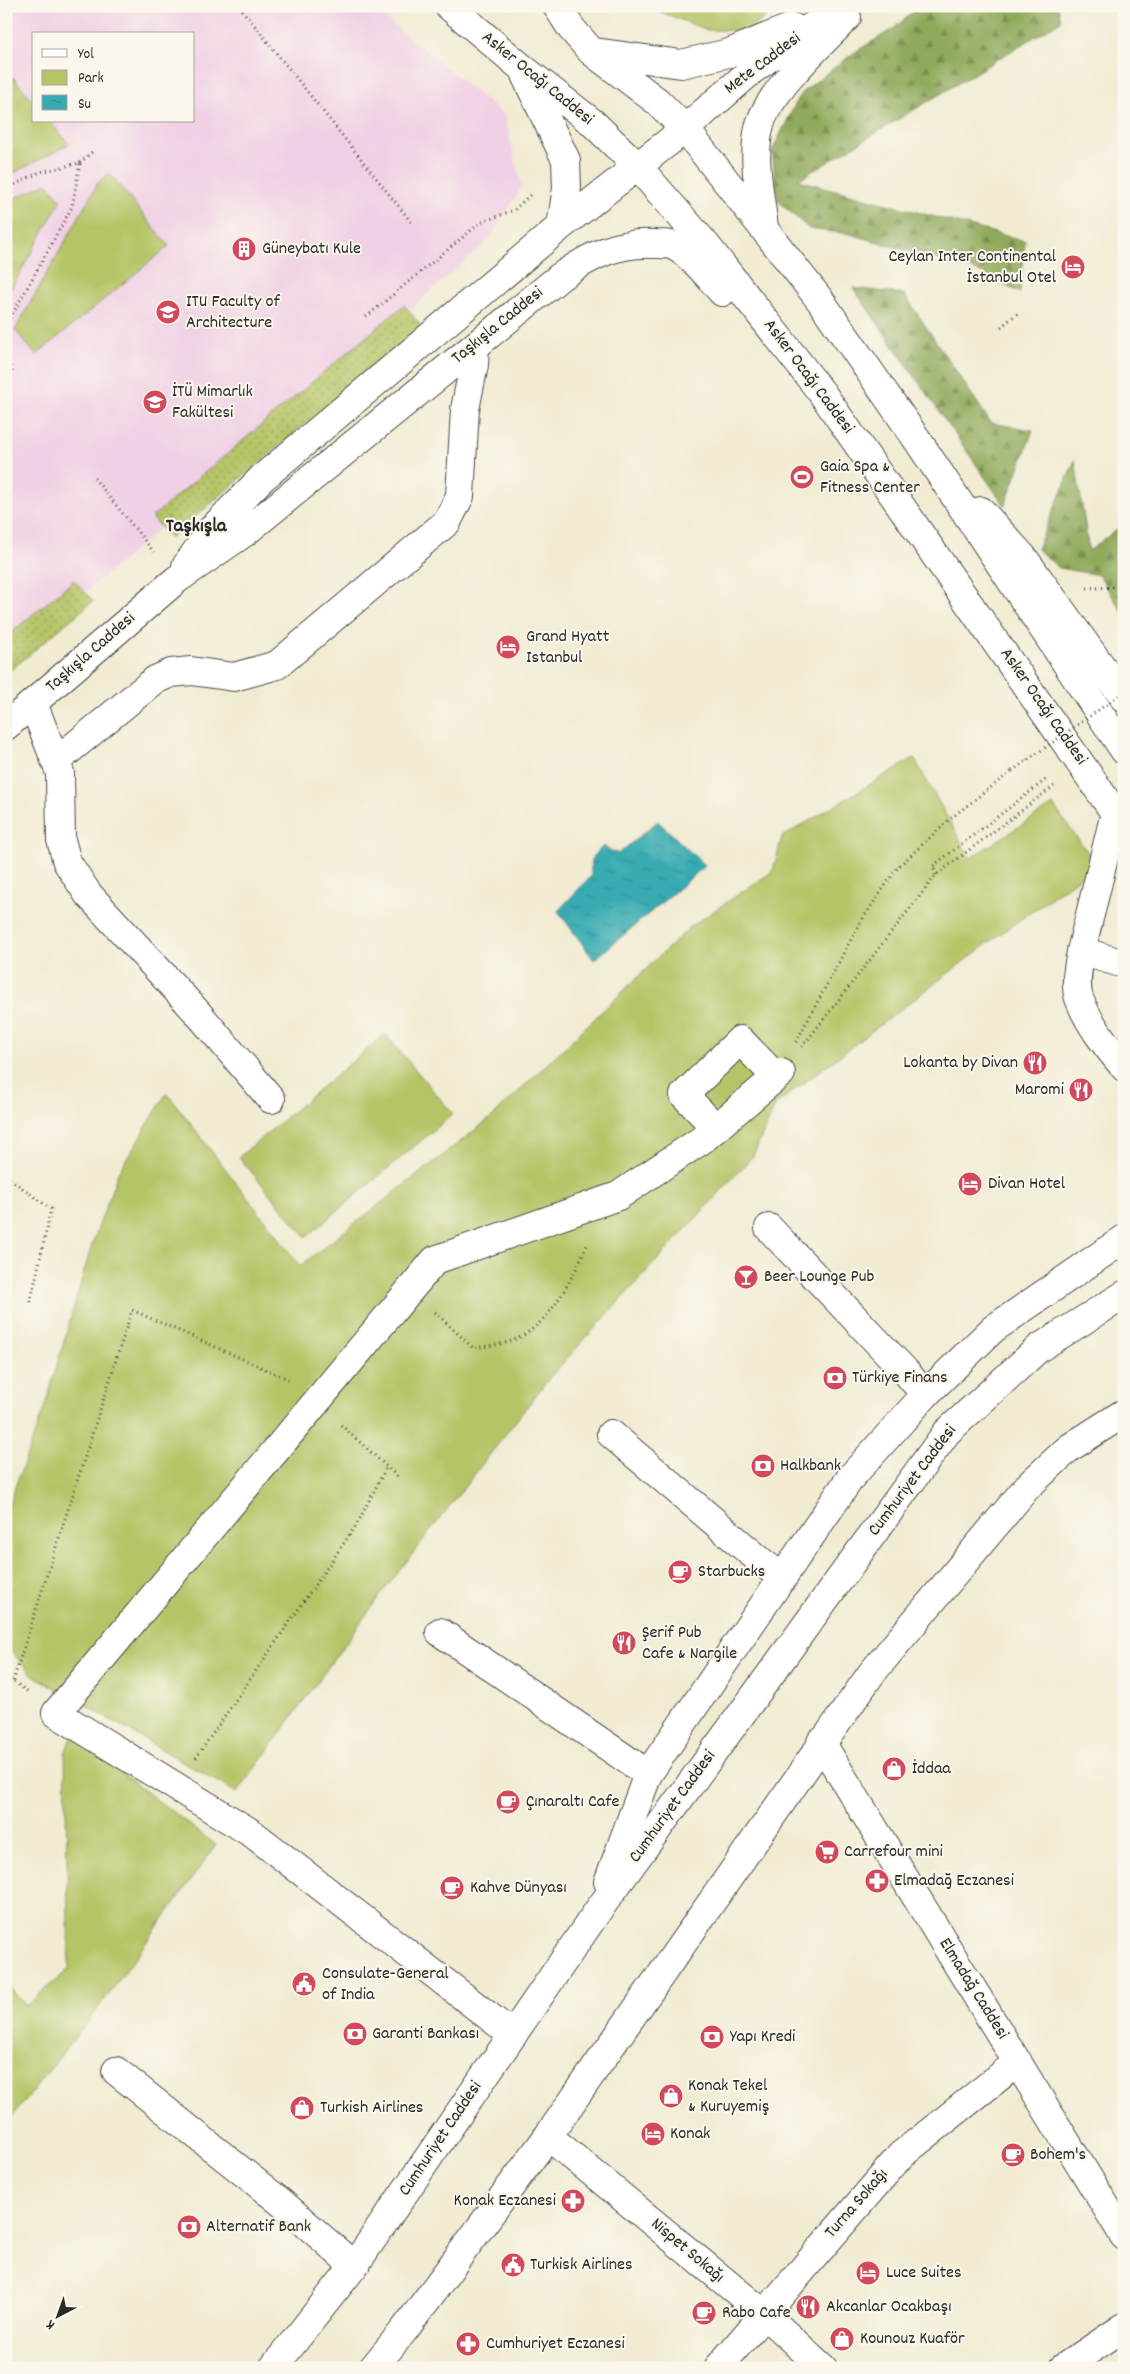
<svg xmlns="http://www.w3.org/2000/svg" width="1130" height="2374" font-family="Dekko,sans-serif">
	<style>
		.built { fill: #f0d0e5; fill-rule: evenodd }
		.grass { fill: url(#grass-dots); stroke: #707848 }
		.forest { fill: url(#forest-firs); stroke: #5e6a43 }
		.green { fill: #b5c466; stroke: #707848 }
		.water { fill: url(#water-ripples); stroke: #326b6e }
		.lines { fill: none; stroke-linecap: round; stroke-linejoin: round }
		.minor-casing { stroke: #494844; stroke-width: 30 }
		.major-casing { stroke: #494844; stroke-width: 30 }
		.path { stroke: #494844; stroke-width: 3; stroke-dasharray: 1 4; stroke-linecap: butt }
		.minor { stroke: #fff; stroke-width: 28 }
		.major { stroke: #fff; stroke-width: 28 }
		.path-bridge { stroke: #494844; stroke-width: 3; stroke-dasharray: 1 4; stroke-linecap: butt }
		.labels { text-anchor: middle; dominant-baseline: central; stroke-width: 4; stroke-linejoin: round; paint-order: stroke }
		.street-label { font-size: 18px; fill: #2b2b2b; stroke: #fbf7ec }
		.poi-label { font-size: 18px; fill: #2b2b2b; stroke: #fbf7ec; text-anchor: start }
		.quarter-label { font-size: 20px; font-weight: bold; fill: #2b2b2b; stroke: #fbf7ec }
	</style>
	<defs>
		<pattern id="grass-dots" width="8" height="8" patternUnits="userSpaceOnUse" patternTransform="scale(1.25)"><rect width="8" height="8" fill="#b5c466"/><path d="M2 2h.1M6 6h.1" fill="none" stroke="#939f54" stroke-width="1.8" stroke-linecap="round"/></pattern>
		<pattern id="forest-firs" width="22" height="20" patternUnits="userSpaceOnUse" patternTransform="scale(1.25)"><rect width="22" height="20" fill="#90aa5b"/><path d="M5 1l3.5 6h-7zM16 11l3.5 6h-7z" fill="#768b4b"/></pattern>
		<pattern id="water-ripples" width="26" height="14" patternUnits="userSpaceOnUse" patternTransform="scale(1.25)"><rect width="26" height="14" fill="#38abb2"/><path d="M2 4q2-2 4 0t4 0M15 11q2-2 4 0t4 0" fill="none" stroke="#2f8b91"/></pattern>
	</defs>
	<rect width="100%" height="100%" fill="#fbf7ec"/>
	<filter id="ink" filterUnits="userSpaceOnUse"><feTurbulence type="fractalNoise" baseFrequency=".02" numOctaves="2"/><feDisplacementMap in="SourceGraphic" scale="10" xChannelSelector="R" yChannelSelector="G"/><feConvolveMatrix kernelMatrix="1 2 1 2 8 2 1 2 1" color-interpolation-filters="sRGB"/></filter>
	<filter id="wash" filterUnits="userSpaceOnUse"><feTurbulence type="fractalNoise" baseFrequency=".0096" numOctaves="4" result="noise"/><feDisplacementMap in="SourceGraphic" scale="20" xChannelSelector="R" yChannelSelector="G"/><feGaussianBlur stdDeviation="1.12" result="paint"/><feColorMatrix in="noise" values="0 0 0 0 0 0 0 0 0 0 0 0 0 0 0 0 0 1.4 0 .05"/><feComposite in="paint" operator="in"/></filter>
	<g filter="url(#wash)">
		<rect width="100%" height="100%" fill="#f1ebd2"/>
		<path class="built" d="M6,6H371L504,115L522,187L488,241L121,562L6,659ZM34,34H194V121H34Z"/>
		<path class="grass" d="M404,305L421,326L170,538L152,517Z
			M74,580L93,601L6,674V637Z"/>
		<path class="forest" d="M920,6H1058L1061,21L798,180L1025,241L1020,293L975,270L850,234L809,229L778,201L772,151L801,93L855,52L893,29Z
			M853,288L904,294L991,423L1033,430L1005,506Z
			M1075,460L1089,551L1124,524V615L1099,575L1059,568L1037,549Z"/>
		<path class="green" d="M646,6H779L749,30H707Z
			M13,77L34,102V121H50L69,144L6,177V83Z
			M109,173L169,246L36,355L15,330L98,183Z
			M47,183L61,200L6,298V202Z
			M914,758L970,858L1053,805L1097,865L996,937L776,1104L753,1156L550,1377L379,1597L237,1793L33,1675L6,1646V1512L46,1403L91,1248L118,1173L167,1093L300,1266L492,1117L690,927L773,871L782,837Z
			M385,1034L453,1114L306,1237L239,1157Z
			M72,1735L216,1845L107,1997L6,2125V1983L26,2006L69,1969L65,1753Z"/>
		<path class="water" d="M658,821L705,866L594,960L558,911L591,876V859L603,846L618,854Z"/>
	</g>
	<g filter="url(#ink)">
		<g class="lines">
			<defs>
				<path id="minor" d="M33,703L60,773L61,840L67,862L88,894L197,1012L271,1099
					M56,761L155,680L171,673L191,671L234,677L277,665L447,522L460,496L465,409L474,365L475,346
					M1115,813L1082,947C1079,962 1074,983 1079,998C1088,1023 1107,1047 1124,1067
					M1081,951L1124,964
					M716,1128L684,1095L740,1040L776,1077
					M769,1228L907,1373L925,1395
					M611,1434L763,1563L783,1578
					M440,1632L648,1774
					M821,1742L1124,2236
					M513,2035L253,1834L56,1713L435,1260L618,1196L703,1139L781,1073
					M116,2071L282,2203L354,2266
					M548,2136L764,2314L823,2368
					M718,2368L901,2155L1018,2062
					M1063,2368L1124,2327"/>
				<path id="major" d="M449,6L521,67L593,123L638,167L706,245L822,393L1124,826
					M557,6L571,28L591,51L658,102L685,129L820,300L916,438L1124,750
					M595,52L681,64L729,53L792,27
					M525,75L566,160L567,188L561,226
					M764,227C760,195 752,160 759,128C767,93 822,43 847,17
					M981,511L1023,557L1124,698
					M186,566L212,529L261,479L561,226L685,129L751,71L811,27L846,6
					M6,726L176,580L244,533L560,277C590,256 618,241 656,244C660,244 667,244 671,245C689,251 710,278 722,292
					M608,1882L648,1774L851,1477L925,1395L993,1329L1124,1239
					M273,2368L354,2266L597,1912L947,1432L1039,1348L1124,1295
					M373,2368L405,2329L548,2136L871,1674L1028,1486L1069,1448L1124,1413"/>
			</defs>
			<use href="#minor" class="minor-casing"/>
			<use href="#major" class="major-casing"/>
			<path class="path" d="M239,6L412,223
				M80,163L92,152
				M6,189L40,172L80,163L72,207L6,326
				M366,317L480,223L514,210L531,194
				M1001,327L1019,312
				M6,352L13,375
				M94,478L154,552
				M1087,588L1124,587
				M936,875L933,866L1048,778
				M796,1042L861,921L898,867L951,818L1012,771
				M802,1047L936,875L1054,786
				M6,1176L51,1209L30,1305
				M435,1312L473,1348C489,1346 508,1344 522,1336C555,1317 573,1276 588,1243
				M341,1425L398,1477
				M6,1676L28,1692
				M13,1681L132,1310L290,1380
				M196,1758L357,1524L387,1466"/>
			<use href="#minor" class="minor"/>
			<use href="#major" class="major"/>
			<path class="path-bridge" d="M1012,771L1124,692"/>
		</g>
	</g>
	<defs>
		<symbol id="building-disc" viewBox="-11 -11 22 22"><circle r="9.5" fill="#d1495b" stroke="#fbf7ec"/><path d="M-4-6H4V6H1V3H-1V6H-4ZM-2.5-4.3h1.7v1.8h-1.7ZM.8-4.3h1.7v1.8H.8ZM-2.5-1h1.7V.8h-1.7ZM.8-1h1.7V.8H.8Z" fill="#fff"/></symbol>
		<symbol id="hotel-disc" viewBox="-11 -11 22 22"><circle r="9.5" fill="#d1495b" stroke="#fbf7ec"/><path d="M-6-4.5h1.5V1H6V5H4.5V3h-9V5H-6ZM-4 0a1.8 1.8 0 1 1 3.6 0ZM.5 0V-2.5h3Q6-2.5 6 0Z" fill="#fff"/></symbol>
		<symbol id="university-disc" viewBox="-11 -11 22 22"><circle r="9.5" fill="#d1495b" stroke="#fbf7ec"/><path d="M0-5L7-2L0 1L-7-2ZM-4 1L0 2.5L4 1V4Q0 6-4 4Z" fill="#fff"/></symbol>
		<symbol id="stadium-disc" viewBox="-11 -11 22 22"><circle r="9.5" fill="#d1495b" stroke="#fbf7ec"/><path d="M0-5a6.5 5 0 1 0 0 10a6.5 5 0 1 0 0-10ZM-3.5-1.8h7v3.6h-7Z" fill="#fff"/></symbol>
		<symbol id="restaurant-disc" viewBox="-11 -11 22 22"><circle r="9.5" fill="#d1495b" stroke="#fbf7ec"/><path d="M-5-6h1v4h1v-4h1v4h1v-4h1v5L-1.5 .5V6h-2V.5L-5-1ZM5-6V6H3V1.5H1.5Q1.5-4 5-6Z" fill="#fff"/></symbol>
		<symbol id="bar-disc" viewBox="-11 -11 22 22"><circle r="9.5" fill="#d1495b" stroke="#fbf7ec"/><path d="M-6-5H6L.8 .8V4.5H3.5V6h-7V4.5H-.8V.8Z" fill="#fff"/></symbol>
		<symbol id="bank-disc" viewBox="-11 -11 22 22"><circle r="9.5" fill="#d1495b" stroke="#fbf7ec"/><path d="M-6-4H6V4H-6ZM0-2.3a2.3 2.3 0 1 0 0 4.6a2.3 2.3 0 1 0 0-4.6Z" fill="#fff"/></symbol>
		<symbol id="cafe-disc" viewBox="-11 -11 22 22"><circle r="9.5" fill="#d1495b" stroke="#fbf7ec"/><path d="M-5.5-4.5H6V0H3Q3 3.5 0 3.5H-2.5Q-5.5 3.5-5.5 0ZM3-3.2v2h1.7v-2ZM-6 4.5H4V6H-6Z" fill="#fff"/></symbol>
		<symbol id="shop-disc" viewBox="-11 -11 22 22"><circle r="9.5" fill="#d1495b" stroke="#fbf7ec"/><path d="M-5-2.5h2.3a2.7 3.5 0 0 1 5.4 0H5L5.5 6h-11ZM-1.5-2.5h3a1.5 2.3 0 0 0-3 0Z" fill="#fff"/></symbol>
		<symbol id="supermarket-disc" viewBox="-11 -11 22 22"><circle r="9.5" fill="#d1495b" stroke="#fbf7ec"/><path d="M-6-5.5h2.5l.6 2H6L4.5 2H-2.5L-4.4-4H-6ZM-1.5 3.2a1.3 1.3 0 1 0 .1 0ZM3 3.2a1.3 1.3 0 1 0 .1 0Z" fill="#fff"/></symbol>
		<symbol id="pharmacy-disc" viewBox="-11 -11 22 22"><circle r="9.5" fill="#d1495b" stroke="#fbf7ec"/><path d="M-2-6h4v4h4v4h-4v4h-4v-4h-4v-4h4Z" fill="#fff"/></symbol>
		<symbol id="civic-disc" viewBox="-11 -11 22 22"><circle r="9.5" fill="#d1495b" stroke="#fbf7ec"/><path d="M-.6-6.5H3V-4.5H.6V-3L4-1V1h2V6H-6V1h2V-1L-.6-3ZM-1.2 2.5V6h2.4V2.5Z" fill="#fff"/></symbol>
	</defs>
	<g fill-rule="evenodd">
		<use href="#building-disc" x="230" y="235" width="28" height="28"/>
		<use href="#hotel-disc" x="1059" y="253" width="28" height="28"/>
		<use href="#university-disc" x="154" y="298" width="28" height="28"/>
		<use href="#university-disc" x="141" y="388" width="28" height="28"/>
		<use href="#stadium-disc" x="788" y="463" width="28" height="28"/>
		<use href="#hotel-disc" x="494" y="633" width="28" height="28"/>
		<use href="#restaurant-disc" x="1021" y="1049" width="28" height="28"/>
		<use href="#restaurant-disc" x="1067" y="1076" width="28" height="28"/>
		<use href="#hotel-disc" x="956" y="1170" width="28" height="28"/>
		<use href="#bar-disc" x="732" y="1263" width="28" height="28"/>
		<use href="#bank-disc" x="821" y="1364" width="28" height="28"/>
		<use href="#bank-disc" x="749" y="1452" width="28" height="28"/>
		<use href="#cafe-disc" x="666" y="1558" width="28" height="28"/>
		<use href="#restaurant-disc" x="610" y="1629" width="28" height="28"/>
		<use href="#shop-disc" x="880" y="1755" width="28" height="28"/>
		<use href="#cafe-disc" x="494" y="1788" width="28" height="28"/>
		<use href="#supermarket-disc" x="813" y="1838" width="28" height="28"/>
		<use href="#pharmacy-disc" x="863" y="1867" width="28" height="28"/>
		<use href="#cafe-disc" x="438" y="1874" width="28" height="28"/>
		<use href="#civic-disc" x="290" y="1970" width="28" height="28"/>
		<use href="#bank-disc" x="341" y="2020" width="28" height="28"/>
		<use href="#bank-disc" x="698" y="2023" width="28" height="28"/>
		<use href="#shop-disc" x="657" y="2082" width="28" height="28"/>
		<use href="#shop-disc" x="288" y="2094" width="28" height="28"/>
		<use href="#hotel-disc" x="639" y="2120" width="28" height="28"/>
		<use href="#cafe-disc" x="999" y="2141" width="28" height="28"/>
		<use href="#pharmacy-disc" x="559" y="2187" width="28" height="28"/>
		<use href="#bank-disc" x="175" y="2213" width="28" height="28"/>
		<use href="#civic-disc" x="499" y="2251" width="28" height="28"/>
		<use href="#hotel-disc" x="854" y="2259" width="28" height="28"/>
		<use href="#restaurant-disc" x="794" y="2293" width="28" height="28"/>
		<use href="#cafe-disc" x="690" y="2299" width="28" height="28"/>
		<use href="#shop-disc" x="828" y="2325" width="28" height="28"/>
		<use href="#pharmacy-disc" x="454" y="2330" width="28" height="28"/>
	</g>
	<g class="labels">
		<g class="street-label">
			<text transform="translate(763 64) rotate(-37)">Mete Caddesi</text>
			<text transform="translate(537 79) rotate(39)">Asker Ocağı Caddesi</text>
			<text transform="translate(498 326) rotate(-39)">Taşkışla Caddesi</text>
			<text transform="translate(808 377) rotate(53)">Asker Ocağı Caddesi</text>
			<text transform="translate(91 653) rotate(-41)">Taşkışla Caddesi</text>
			<text transform="translate(1043 707) rotate(55)">Asker Ocağı Caddesi</text>
			<text transform="translate(913 1481) rotate(-53)">Cumhuriyet Caddesi</text>
			<text transform="translate(673 1807) rotate(-54)">Cumhuriyet Caddesi</text>
			<text transform="translate(973 1989) rotate(58)">Elmadağ Caddesi</text>
			<text transform="translate(441 2139) rotate(-56)">Cumhuriyet Caddesi</text>
			<text transform="translate(857 2204) rotate(-49)">Turna Sokağı</text>
			<text transform="translate(687 2251) rotate(40)">Nispet Sokağı</text>
		</g>
		<g class="poi-label">
			<text x="262" y="249">Güneybatı Kule</text>
			<text x="1056" y="257" text-anchor="end">Ceylan Inter Continental<tspan x="1056" dy="21">İstanbul Otel</tspan></text>
			<text x="186" y="302">ITU Faculty of<tspan x="186" dy="21">Architecture</tspan></text>
			<text x="172" y="392">İTÜ Mimarlık<tspan x="172" dy="21">Fakültesi</tspan></text>
			<text x="820" y="467">Gaia Spa &amp;<tspan x="820" dy="21">Fitness Center</tspan></text>
			<text x="526" y="637">Grand Hyatt<tspan x="526" dy="21">Istanbul</tspan></text>
			<text x="1018" y="1063" text-anchor="end">Lokanta by Divan</text>
			<text x="1064" y="1090" text-anchor="end">Maromi</text>
			<text x="988" y="1184">Divan Hotel</text>
			<text x="764" y="1277">Beer Lounge Pub</text>
			<text x="852" y="1378">Türkiye Finans</text>
			<text x="780" y="1466">Halkbank</text>
			<text x="698" y="1572">Starbucks</text>
			<text x="642" y="1633">Şerif Pub<tspan x="642" dy="21">Cafe &amp; Nargile</tspan></text>
			<text x="912" y="1769">İddaa</text>
			<text x="526" y="1802">Çınaraltı Cafe</text>
			<text x="844" y="1852">Carrefour mini</text>
			<text x="894" y="1881">Elmadağ Eczanesi</text>
			<text x="470" y="1888">Kahve Dünyası</text>
			<text x="322" y="1974">Consulate-General<tspan x="322" dy="21">of India</tspan></text>
			<text x="372" y="2034">Garanti Bankası</text>
			<text x="730" y="2037">Yapı Kredi</text>
			<text x="688" y="2086">Konak Tekel<tspan x="688" dy="21">&amp; Kuruyemiş</tspan></text>
			<text x="320" y="2108">Turkish Airlines</text>
			<text x="670" y="2134">Konak</text>
			<text x="1030" y="2155">Bohem's</text>
			<text x="556" y="2201" text-anchor="end">Konak Eczanesi</text>
			<text x="206" y="2227">Alternatif Bank</text>
			<text x="530" y="2265">Turkisk Airlines</text>
			<text x="886" y="2273">Luce Suites</text>
			<text x="826" y="2307">Akcanlar Ocakbaşı</text>
			<text x="722" y="2313">Rabo Cafe</text>
			<text x="860" y="2339">Kounouz Kuaför</text>
			<text x="486" y="2344">Cumhuriyet Eczanesi</text>
		</g>
		<g class="quarter-label">
			<text x="196" y="527">Taşkışla</text>
		</g>
	</g>
	<rect width="1130" height="2374" fill="none" stroke="#fbf7ec" stroke-width="25"/>
	<rect x="32" y="32" width="162" height="90" fill="#fbf7ec" stroke="#a8a59f"/>
	<rect x="42" y="49" width="25" height="8" fill="#ffffff" stroke="#a8a59f"/>
	<text x="78" y="58" font-size="15" fill="#2b2b2b">Yol</text>
	<rect x="42" y="70" width="25" height="15" fill="#b5c466" stroke="#a8a59f"/>
	<text x="78" y="82" font-size="15" fill="#2b2b2b">Park</text>
	<rect x="42" y="95" width="25" height="15" fill="url(#water-ripples)" stroke="#a8a59f"/>
	<text x="78" y="108" font-size="15" fill="#2b2b2b">Su</text>
	<g transform="translate(58 2316) rotate(221)" stroke="#fbf7ec" stroke-width="4" paint-order="stroke">
	<path d="M0-4L9 19L0 12L-9 19Z" fill="#2b2b2b"/>
	<text y="-8" font-size="14" font-weight="bold" text-anchor="middle" fill="#2b2b2b">K</text>
	</g>
</svg>
